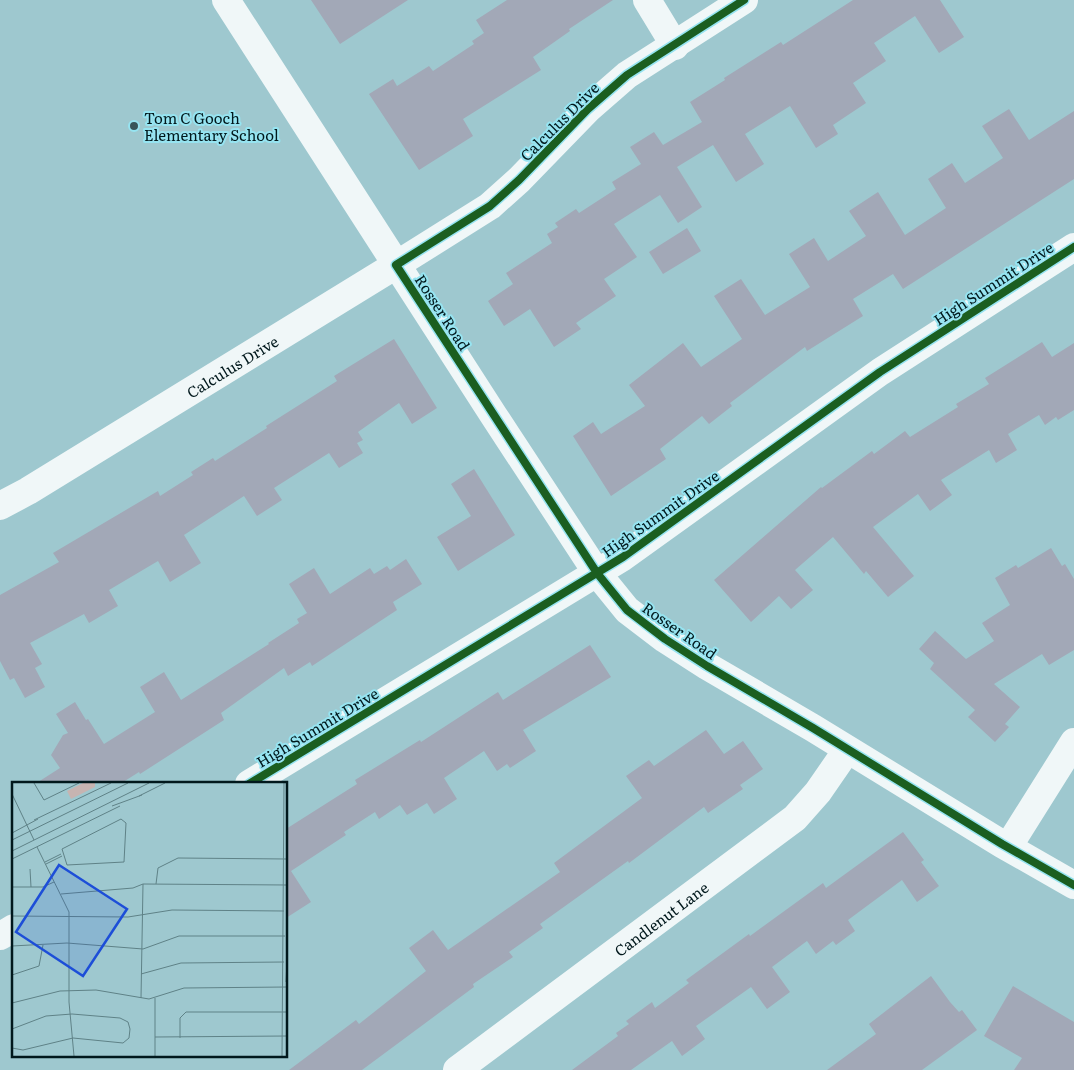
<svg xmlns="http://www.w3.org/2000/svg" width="1074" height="1070" font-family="Literata,serif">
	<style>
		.building { fill: #a2a8b7 }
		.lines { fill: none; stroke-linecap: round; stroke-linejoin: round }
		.minor { stroke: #f0f7f8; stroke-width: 28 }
		.tertiary { stroke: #f0f7f8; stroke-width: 28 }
		.cycleway-casing { stroke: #96e4f1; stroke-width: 11 }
		.cycleway { stroke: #1b5e20; stroke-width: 8 }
		.poi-dot { fill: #38565b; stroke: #96e4f1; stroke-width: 2 }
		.labels { text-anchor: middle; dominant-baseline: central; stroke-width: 4; stroke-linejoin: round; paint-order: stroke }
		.poi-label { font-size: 15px; fill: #01181c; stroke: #96e4f1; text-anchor: start }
		.street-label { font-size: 15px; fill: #01181c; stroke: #96e4f1 }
		.inset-road { fill: none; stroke: #5f8287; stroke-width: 1 }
		.view { fill: #1d4ed8; fill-opacity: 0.15; stroke: #1d4ed8; stroke-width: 2.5 }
		.inset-edge { fill: none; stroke: #01181c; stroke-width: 2.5 }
	</style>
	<rect width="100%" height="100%" fill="#9ec8cf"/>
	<path class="building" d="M311,0H408L340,44Z
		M507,0H613L569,29L570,31L533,57L541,70L463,119L473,136L419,170L369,94L393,79L397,86L429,66L433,71L474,44L472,41L484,33L476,20Z
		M853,0H940L964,37L939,53L915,16L874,43L886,61L853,83L866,103L833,125L838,134L816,148L790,106L745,134L764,164L736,182L713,145L677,167L702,207L678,223L660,195L614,224L637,257L604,279L616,296L576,323L581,329L554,347L530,309L504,326L488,301L513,284L506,273L552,243L547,234L558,227L555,223L576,209L579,213L616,189L612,182L641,164L630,147L654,132L663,145L702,122L690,102L725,80L724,78L781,42L783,45Z
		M1009,109L1029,140L1074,111V179L903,289L893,274L853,299L863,316L807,351L805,347L730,403L732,406L709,424L702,416L660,449L666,459L611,496L573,436L593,422L601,434L645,406L629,385L683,343L701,367L742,339L714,296L741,279L765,315L810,287L789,254L814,238L828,261L866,236L849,211L878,192L905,235L946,208L928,179L952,163L965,183L1003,158L982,126Z
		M687,228L701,251L663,274L649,252Z
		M394,339L437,408L412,424L399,403L358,432L363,440L357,443L363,453L339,468L329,453L274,488L282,500L257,516L244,496L184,535L201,563L170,582L158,561L109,590L118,606L89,623L84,614L30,643L42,664L35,668L45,687L25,698L14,678L10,680L0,661V595L59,562L53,553L158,491L160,496L193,475L191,472L213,458L215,461L267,428L266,426L337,381L334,376Z
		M1042,342L1052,357L1074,343V410L1058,420L1056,417L1045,425L1039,415L1008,434L1017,450L996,463L989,450L941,480L952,495L930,511L918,494L873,527L914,576L888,597L866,571L864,574L833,537L795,570L813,590L791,609L779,596L751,622L714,580L821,487L822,488L872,451L874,454L905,431L910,437L958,407L956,404L989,384L985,378Z
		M474,469L515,535L458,571L437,537L471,516L451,484Z
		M1051,548L1062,566L1065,564L1074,579V650L1049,665L1042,654L994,684L1020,707L1005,724L1009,727L995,742L968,717L975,710L930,669L934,663L919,649L935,631L966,659L994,641L982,623L1010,605L995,578L1016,565L1018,568Z
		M406,559L422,584L393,602L397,610L312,666L310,662L288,676L284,668L221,713L224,720L140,774L139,772L120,784H35L60,768L51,755L63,735L68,733L56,714L75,702L86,720L88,719L104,744L155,712L140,687L164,672L181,700L269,644L268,643L299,623L297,619L307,613L289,584L314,568L330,594L370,568L374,574L387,566L390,570Z
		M590,645L611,677L523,730L536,751L510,768L507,764L497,771L484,751L444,778L457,799L434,814L427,803L407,815L400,805L379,819L375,812L344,832L346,835L291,871L311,902L286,918V829L357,784L355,780L420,740L421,742L498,692L503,700Z
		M706,730L724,754L743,741L763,769L740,785L743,789L708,813L704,807L629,863L628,861L540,924L543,928L509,952L513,957L473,984L474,987L362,1070H289L356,1020L359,1024L426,971L409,948L433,930L448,950L560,872L554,863L642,798L626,776L649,760L654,766Z
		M903,832L924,860L921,862L939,886L917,902L902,880L848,920L855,931L836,945L833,941L816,954L807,941L772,967L790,992L767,1009L751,987L696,1026L705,1039L682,1056L672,1041L631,1070H572L618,1036L616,1033L629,1024L626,1021L652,1002L655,1008L689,983L686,980L749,934L750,936L823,883L826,888Z
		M931,976L950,1002L959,1012L962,1010L977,1030L922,1070H827L876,1034L869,1024Z
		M1013,986L1074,1022V1070H1014L1022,1058L984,1036Z"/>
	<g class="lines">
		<g class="minor">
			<path d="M647,0L675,46"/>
			<path id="s1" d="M0,506L28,491L396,265"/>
			<path d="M249,784L623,557L880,372L1074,247"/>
			<path d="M1008,847L1074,742"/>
			<path d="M0,936L14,928"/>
			<path id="s2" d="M457,1070L795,818L818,792L847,750"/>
		</g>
		<path class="tertiary" d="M226,0L494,416L597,573L627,610L665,639L707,666L813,728L1002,844L1074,885
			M396,265L490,206L519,180L588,109L627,75L744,0"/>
		<defs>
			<path id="cycleway" d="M744,0L627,75L588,109L519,180L490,206L396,265L597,573L627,610L665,639L707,666L813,728L1002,844L1074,885
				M249,784L623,557L880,372L1074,247"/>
		</defs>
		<use href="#cycleway" class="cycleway-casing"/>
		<use href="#cycleway" class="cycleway"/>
	</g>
	<circle class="poi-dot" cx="134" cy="126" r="5"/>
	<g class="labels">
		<g class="poi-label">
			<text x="144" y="117">Tom C Gooch<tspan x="144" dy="17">Elementary School</tspan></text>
		</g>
		<g class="street-label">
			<text transform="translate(559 121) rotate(-45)">Calculus Drive</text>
			<text transform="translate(993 283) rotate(-33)">High Summit Drive</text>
			<text transform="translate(443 312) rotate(57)">Rosser Road</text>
			<text stroke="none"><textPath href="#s1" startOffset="271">Calculus Drive</textPath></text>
			<text transform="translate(660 513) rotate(-35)">High Summit Drive</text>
			<text transform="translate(680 630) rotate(35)">Rosser Road</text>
			<text transform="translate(317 727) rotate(-31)">High Summit Drive</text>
			<text stroke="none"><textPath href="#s2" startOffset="254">Candlenut Lane</textPath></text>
		</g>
	</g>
	<g transform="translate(12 782)">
		<rect width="275" height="275" fill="#9ec8cf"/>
		<path d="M71,1H83V5L59,17L55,9Z" fill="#c7b4b1"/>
		<path class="inset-road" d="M22,1L32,18L67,1M0,12L22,58M127,14L153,1M100,24L130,13M109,37L114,41L112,80L55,83L50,67ZM22,38L99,1M0,51L26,37M0,58L116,1M25,65L57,130V220L62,274M0,69L137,1M0,77L108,24M33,80L49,72M34,82L50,74M18,87L19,105M144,102L146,86L166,76L275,77M0,105H31L42,100M49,112L121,106L131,102L275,103M0,134L116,135L160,128L272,129M275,160V139M0,164L55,161L131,167L167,154H273M129,192L169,181L272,180M0,193L27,184L31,163M274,200L275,179M129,216L131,102M0,221L48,209L84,208L137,217L172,206L275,205M0,247L34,234L60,232L108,236L116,240L118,247L117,256L111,261L61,256L11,268L0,266M143,255L275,254M168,256V236L174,230H275M143,274V216M270,274L272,1"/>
		<path class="view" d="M47,83L115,127L71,194L4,150Z"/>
		<rect width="275" height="275" class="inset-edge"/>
	</g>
</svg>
